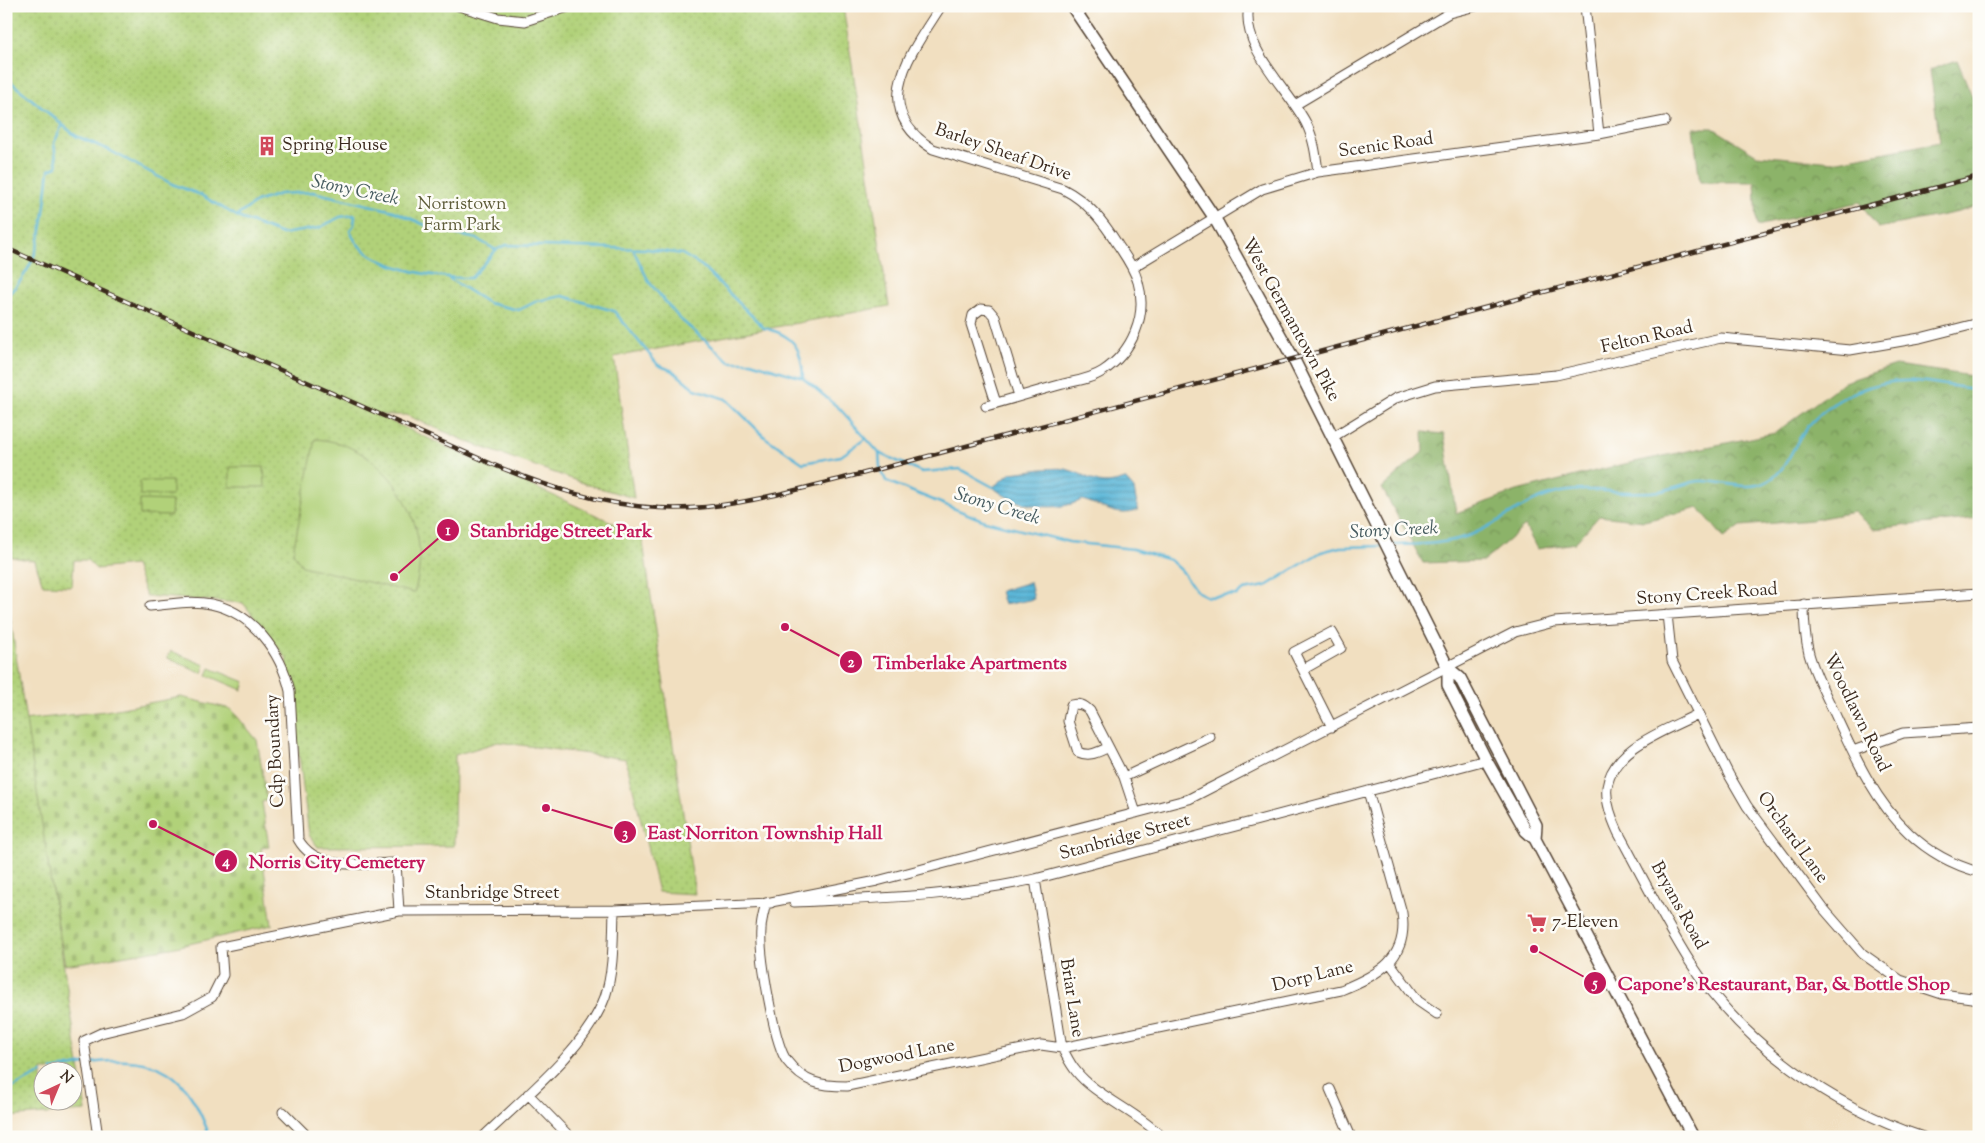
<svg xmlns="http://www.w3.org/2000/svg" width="1985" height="1143" font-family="'Sorts Mill Goudy',serif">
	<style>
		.forest { fill: url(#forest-crowns); stroke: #646e44 }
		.cemetery { fill: url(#cemetery-stones); stroke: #767e4c }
		.park { fill: url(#park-dots); stroke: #767e4c; fill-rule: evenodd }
		.pitch { fill: #b1d179; stroke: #767e4c }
		.water { fill: url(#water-rules); stroke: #4a707b }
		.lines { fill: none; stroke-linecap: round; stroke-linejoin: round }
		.stream { stroke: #5ab6d8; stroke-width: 2.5 }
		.minor-casing { stroke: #564536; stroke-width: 11 }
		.major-casing { stroke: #564536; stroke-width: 14 }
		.minor { stroke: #fff; stroke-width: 9 }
		.major { stroke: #fff; stroke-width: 11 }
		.rail-casing { stroke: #3b2a1e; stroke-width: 4.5 }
		.rail { stroke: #fdfcf7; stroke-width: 2.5; stroke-dasharray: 8; stroke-linecap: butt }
		.labels { text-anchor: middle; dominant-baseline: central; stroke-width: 5; stroke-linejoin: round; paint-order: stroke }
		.poi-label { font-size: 18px; fill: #3b2a1e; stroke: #fdfcf7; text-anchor: start }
		.street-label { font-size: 18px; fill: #3b2a1e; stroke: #fdfcf7 }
		.park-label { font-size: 18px; fill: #5e5c39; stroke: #fdfcf7 }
		.water-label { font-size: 19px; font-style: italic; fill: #465b5f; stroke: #fdfcf7 }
		.leader { fill: none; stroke: #c2185b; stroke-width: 2 }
		.callout-dot { fill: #c2185b; stroke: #fdfcf7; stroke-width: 2 }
		.mark-label { font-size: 15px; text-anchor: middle; font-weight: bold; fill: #fff }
		.callout-label { font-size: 19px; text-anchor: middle; font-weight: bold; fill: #c2185b; stroke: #fdfcf7; stroke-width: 5; stroke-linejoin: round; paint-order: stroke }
	</style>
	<defs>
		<pattern id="forest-crowns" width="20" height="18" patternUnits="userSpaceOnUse" patternTransform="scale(1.25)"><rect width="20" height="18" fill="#8cb369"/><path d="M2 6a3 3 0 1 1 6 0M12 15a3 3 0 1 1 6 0" fill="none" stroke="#749256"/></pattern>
		<pattern id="cemetery-stones" width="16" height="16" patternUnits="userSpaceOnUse" patternTransform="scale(1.25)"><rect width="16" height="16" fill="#b1d179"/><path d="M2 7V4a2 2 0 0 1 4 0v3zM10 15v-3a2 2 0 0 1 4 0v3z" fill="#99b468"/></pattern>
		<pattern id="park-dots" width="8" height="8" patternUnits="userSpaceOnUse" patternTransform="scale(1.25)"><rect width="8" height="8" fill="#b1d179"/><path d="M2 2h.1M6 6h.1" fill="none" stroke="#99b468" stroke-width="1.8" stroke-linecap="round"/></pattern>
		<pattern id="water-rules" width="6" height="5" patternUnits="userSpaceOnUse" patternTransform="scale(1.25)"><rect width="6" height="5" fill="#5ab6d8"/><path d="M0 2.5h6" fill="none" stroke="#4c94af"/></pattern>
	</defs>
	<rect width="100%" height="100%" fill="#fdfcf7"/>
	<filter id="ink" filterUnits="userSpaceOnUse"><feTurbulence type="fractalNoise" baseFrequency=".02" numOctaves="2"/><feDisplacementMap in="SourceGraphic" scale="10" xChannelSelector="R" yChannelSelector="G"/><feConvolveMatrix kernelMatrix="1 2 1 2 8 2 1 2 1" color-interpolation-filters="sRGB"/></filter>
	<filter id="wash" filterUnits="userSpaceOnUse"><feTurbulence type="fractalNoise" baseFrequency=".0096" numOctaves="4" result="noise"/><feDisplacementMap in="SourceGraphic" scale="20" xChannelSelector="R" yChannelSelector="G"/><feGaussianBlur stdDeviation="1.12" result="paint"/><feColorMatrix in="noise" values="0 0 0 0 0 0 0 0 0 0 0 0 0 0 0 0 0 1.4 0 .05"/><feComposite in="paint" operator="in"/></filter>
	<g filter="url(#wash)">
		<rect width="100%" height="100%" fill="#f1dfc0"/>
		<path class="forest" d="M1957,60L1977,108L1979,109V205L1959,212L1878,228L1860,202L1757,226L1755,182H1700L1693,128H1713L1757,155L1833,162L1940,142L1930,70Z
			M1896,365L1979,377V518L1873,529L1854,512L1811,520L1741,526L1724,538L1699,508L1644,521L1599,516L1575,543L1537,549L1525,526L1484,561L1423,563L1382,488L1424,451L1423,432L1444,434L1456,513L1517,491L1615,466L1775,433L1844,382Z"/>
		<path class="cemetery" d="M181,697L231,709L257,740L267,800L262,802L269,847L261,848L272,925L171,948L65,965L23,720L106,711Z"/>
		<path class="park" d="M6,6H843L889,306L614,357L634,498L589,485L473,444L406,415H377L642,536L695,894L658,892L626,759L498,742L455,755L454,846L318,847L309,835L287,659L243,603L146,596L135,565L96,569L87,560H74L72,586L43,585L35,561L6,556Z
			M6,590L86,1111L6,1117ZM72,1070V1100H42V1070Z"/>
		<path class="pitch" d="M315,439C326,440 338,442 349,447C402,471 433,536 414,593L302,566L293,552Z
			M230,467H264L265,487H230Z
			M140,481H172V496L140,495Z
			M140,500L172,501L171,516L140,515Z
			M171,651L205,665L202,673L167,658Z
			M210,668L245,682L242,690L207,675Z"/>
		<path class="water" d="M1042,469C1051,469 1062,467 1069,470C1094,477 1095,489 1125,479L1134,489L1138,510C1117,519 1102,505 1082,500C1056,513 1014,507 993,487L1011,473Z
			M1030,582L1034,599L1004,605L1000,591Z"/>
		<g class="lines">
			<path class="stream" d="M6,78L76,136L109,150L172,184L201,195L240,218L282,234L319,228L340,217L355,215L354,225L350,230C360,267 438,279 471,278L496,250L506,245L647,249L682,254L702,266L764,328C794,335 802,348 803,378L840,409L879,453L880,467L886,481L985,521L1069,542L1133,549L1170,560L1182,571L1196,591L1208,597L1237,595L1244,590L1266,586L1321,552L1340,547L1383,546
				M237,216L256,202L280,194L313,192L394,211L434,229L477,239L496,250
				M633,249L649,282L679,318L730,362H751L803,378
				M447,277L488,303L519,310L537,301L563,296L614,311L658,365L673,371L695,389L726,399L766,438L803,463L841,456L865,439
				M6,296C44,263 43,217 49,170L57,167L54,143L62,126
				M879,453L922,472L960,469L993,487
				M1391,545C1419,544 1446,545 1473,534C1503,521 1529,498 1562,492C1594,486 1627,496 1660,491C1673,489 1687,482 1700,481C1721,480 1745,491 1764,483C1786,474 1792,447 1805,430C1831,397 1874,379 1915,381C1936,382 1957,388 1979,389
				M90,1063C161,1054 186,1072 210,1137
				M52,1070L85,1064
				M6,1091L42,1073"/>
		</g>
	</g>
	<g filter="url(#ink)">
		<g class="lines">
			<defs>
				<path id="minor" d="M459,6L498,18L525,21L571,6
					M941,6C911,53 867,108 933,149L1063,189C1088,202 1103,221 1118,245C1126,257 1134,268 1138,282C1148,316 1132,352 1103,371C1091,379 1076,381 1063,384C1037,391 1012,399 986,406
					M1249,6C1240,48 1288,88 1306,123C1314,139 1316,155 1318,172
					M1585,6L1599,134
					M1295,105L1449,13L1476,6
					M1133,267L1262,189L1318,172L1599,134L1665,121
					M996,403L971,324L973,315L981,309L989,310L995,317L1019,396
					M1333,437L1396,398L1435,386L1556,375L1721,338L1850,350L1920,338L1979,323
					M1804,604C1804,621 1805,638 1809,654C1815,675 1825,694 1835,714C1854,755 1875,802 1909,833C1929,852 1953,865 1979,872
					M150,606C170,604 191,600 211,604C252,612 281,652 290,691L298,839C317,873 362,863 396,863L399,911
					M1667,614L1672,661L1729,775L1747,806L1823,908L1863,954L1900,980L1942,994L1979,999
					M1304,669L1341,648L1332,632L1294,652L1332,727
					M1698,714C1667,730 1613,747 1607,787C1605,802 1612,819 1618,832C1642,876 1664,921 1690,962C1742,1043 1832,1107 1923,1137
					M1107,748C1096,753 1089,757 1078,752L1068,721L1071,705C1080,703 1084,705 1090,711L1124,777L1136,813
					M1853,751L1903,733L1979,728
					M1124,777L1210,737
					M1368,791L1402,913C1409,959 1378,975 1341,990L1062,1048L1041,1045L847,1086C820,1086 804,1083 787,1061C774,1045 759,952 761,930C761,921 764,912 766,903L877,881L1189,799L1515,632L1554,622L1979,593
					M1035,879L1062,1048C1066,1055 1070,1064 1076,1071C1094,1095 1138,1112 1162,1137
					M794,902C877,898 953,897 1035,879L1486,760
					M1390,963L1418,1001L1437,1014
					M1330,1089L1351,1137
					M528,1094L570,1137
					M283,1112L308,1137
					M98,1137L84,1041L101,1033L183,1013L212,997L223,975L221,947L399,911L614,910L771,903
					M483,1137C523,1098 585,1050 605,997C614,970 613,938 614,910"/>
				<path id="major" d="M1072,6L1214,217L1293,358L1448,668L1460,678L1536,825L1535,839
					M1448,668V685L1486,760L1526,831L1535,839L1693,1137"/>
			</defs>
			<use href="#minor" class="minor-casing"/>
			<use href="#major" class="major-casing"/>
			<use href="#minor" class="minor"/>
			<use href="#major" class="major"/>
			<defs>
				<path id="rail" d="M6,248L494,465C548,487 601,505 659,508C727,512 796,489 861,474L1979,176"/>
			</defs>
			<use href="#rail" class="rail-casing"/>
			<use href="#rail" class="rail"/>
		</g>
	</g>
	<defs>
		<symbol id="building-bare" viewBox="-9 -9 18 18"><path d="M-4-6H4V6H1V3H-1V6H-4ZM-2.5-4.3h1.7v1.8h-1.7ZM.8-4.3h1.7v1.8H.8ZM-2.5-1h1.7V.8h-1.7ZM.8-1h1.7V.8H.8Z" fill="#d1495b" stroke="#fdfcf7" stroke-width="2.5" paint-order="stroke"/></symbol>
		<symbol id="supermarket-bare" viewBox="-9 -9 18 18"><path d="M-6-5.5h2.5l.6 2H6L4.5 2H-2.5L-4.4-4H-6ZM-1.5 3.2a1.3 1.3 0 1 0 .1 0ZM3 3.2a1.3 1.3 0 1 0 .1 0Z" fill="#d1495b" stroke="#fdfcf7" stroke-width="2.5" paint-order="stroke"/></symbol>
	</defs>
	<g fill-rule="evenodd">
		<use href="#building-bare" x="253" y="132" width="28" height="28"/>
		<use href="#supermarket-bare" x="1523" y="909" width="28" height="28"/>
	</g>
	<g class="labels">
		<g class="poi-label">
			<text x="282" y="146">Spring House</text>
			<text x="1552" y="923">7-Eleven</text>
		</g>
		<g class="street-label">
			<text transform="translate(1386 146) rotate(-8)">Scenic Road</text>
			<text transform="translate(1003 153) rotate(19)">Barley Sheaf Drive</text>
			<text transform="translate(1290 320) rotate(61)">West Germantown Pike</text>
			<text transform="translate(1647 338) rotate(-13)">Felton Road</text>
			<text transform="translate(1707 595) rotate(-4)">Stony Creek Road</text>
			<text transform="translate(1856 713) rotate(64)">Woodlawn Road</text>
			<text transform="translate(276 751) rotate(-93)">Cdp Boundary</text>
			<text transform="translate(1125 838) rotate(-15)">Stanbridge Street</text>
			<text transform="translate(1792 838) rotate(54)">Orchard Lane</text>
			<text x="492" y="894">Stanbridge Street</text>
			<text transform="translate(1678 906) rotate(61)">Bryans Road</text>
			<text transform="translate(1313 977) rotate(-14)">Dorp Lane</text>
			<text transform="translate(1071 998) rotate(81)">Briar Lane</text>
			<text transform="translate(897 1057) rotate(-11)">Dogwood Lane</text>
		</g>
		<g class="park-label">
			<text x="462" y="205">Norristown<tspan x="462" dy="21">Farm Park</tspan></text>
		</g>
		<g class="water-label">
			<text transform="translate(355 191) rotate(12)">Stony Creek</text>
			<text transform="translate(997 507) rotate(17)">Stony Creek</text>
			<text transform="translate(1394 531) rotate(-3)">Stony Creek</text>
		</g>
	</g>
	<path class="leader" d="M394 577L448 530M785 627L851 662M546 808L625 832M153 824L226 861M1534 949L1595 983"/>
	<g class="callout-dot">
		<circle cx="394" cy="577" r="5"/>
		<circle cx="785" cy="627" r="5"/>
		<circle cx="546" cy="808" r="5"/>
		<circle cx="153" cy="824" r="5"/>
		<circle cx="1534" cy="949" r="5"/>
		<circle cx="448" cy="530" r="12"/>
		<circle cx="851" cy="662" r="12"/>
		<circle cx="625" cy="832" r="12"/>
		<circle cx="226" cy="861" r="12"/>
		<circle cx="1595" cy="983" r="12"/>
	</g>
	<g class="mark-label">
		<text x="448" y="535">1</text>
		<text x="851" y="667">2</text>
		<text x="625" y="838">3</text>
		<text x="226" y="866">4</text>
		<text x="1595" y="988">5</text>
	</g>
	<g class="callout-label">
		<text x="561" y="537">Stanbridge Street Park</text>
		<text x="970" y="669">Timberlake Apartments</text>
		<text x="765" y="839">East Norriton Township Hall</text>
		<text x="337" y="868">Norris City Cemetery</text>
		<text x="1784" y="990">Capone's Restaurant, Bar, &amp; Bottle Shop</text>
	</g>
	<rect width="1985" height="1143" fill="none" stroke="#fdfcf7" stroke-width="25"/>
	<g transform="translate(58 1086) rotate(44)"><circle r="24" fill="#fdfcf7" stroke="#afa8a0"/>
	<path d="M0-4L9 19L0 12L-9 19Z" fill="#d1495b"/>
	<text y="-8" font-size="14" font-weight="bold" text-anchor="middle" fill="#3b2a1e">N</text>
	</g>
</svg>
